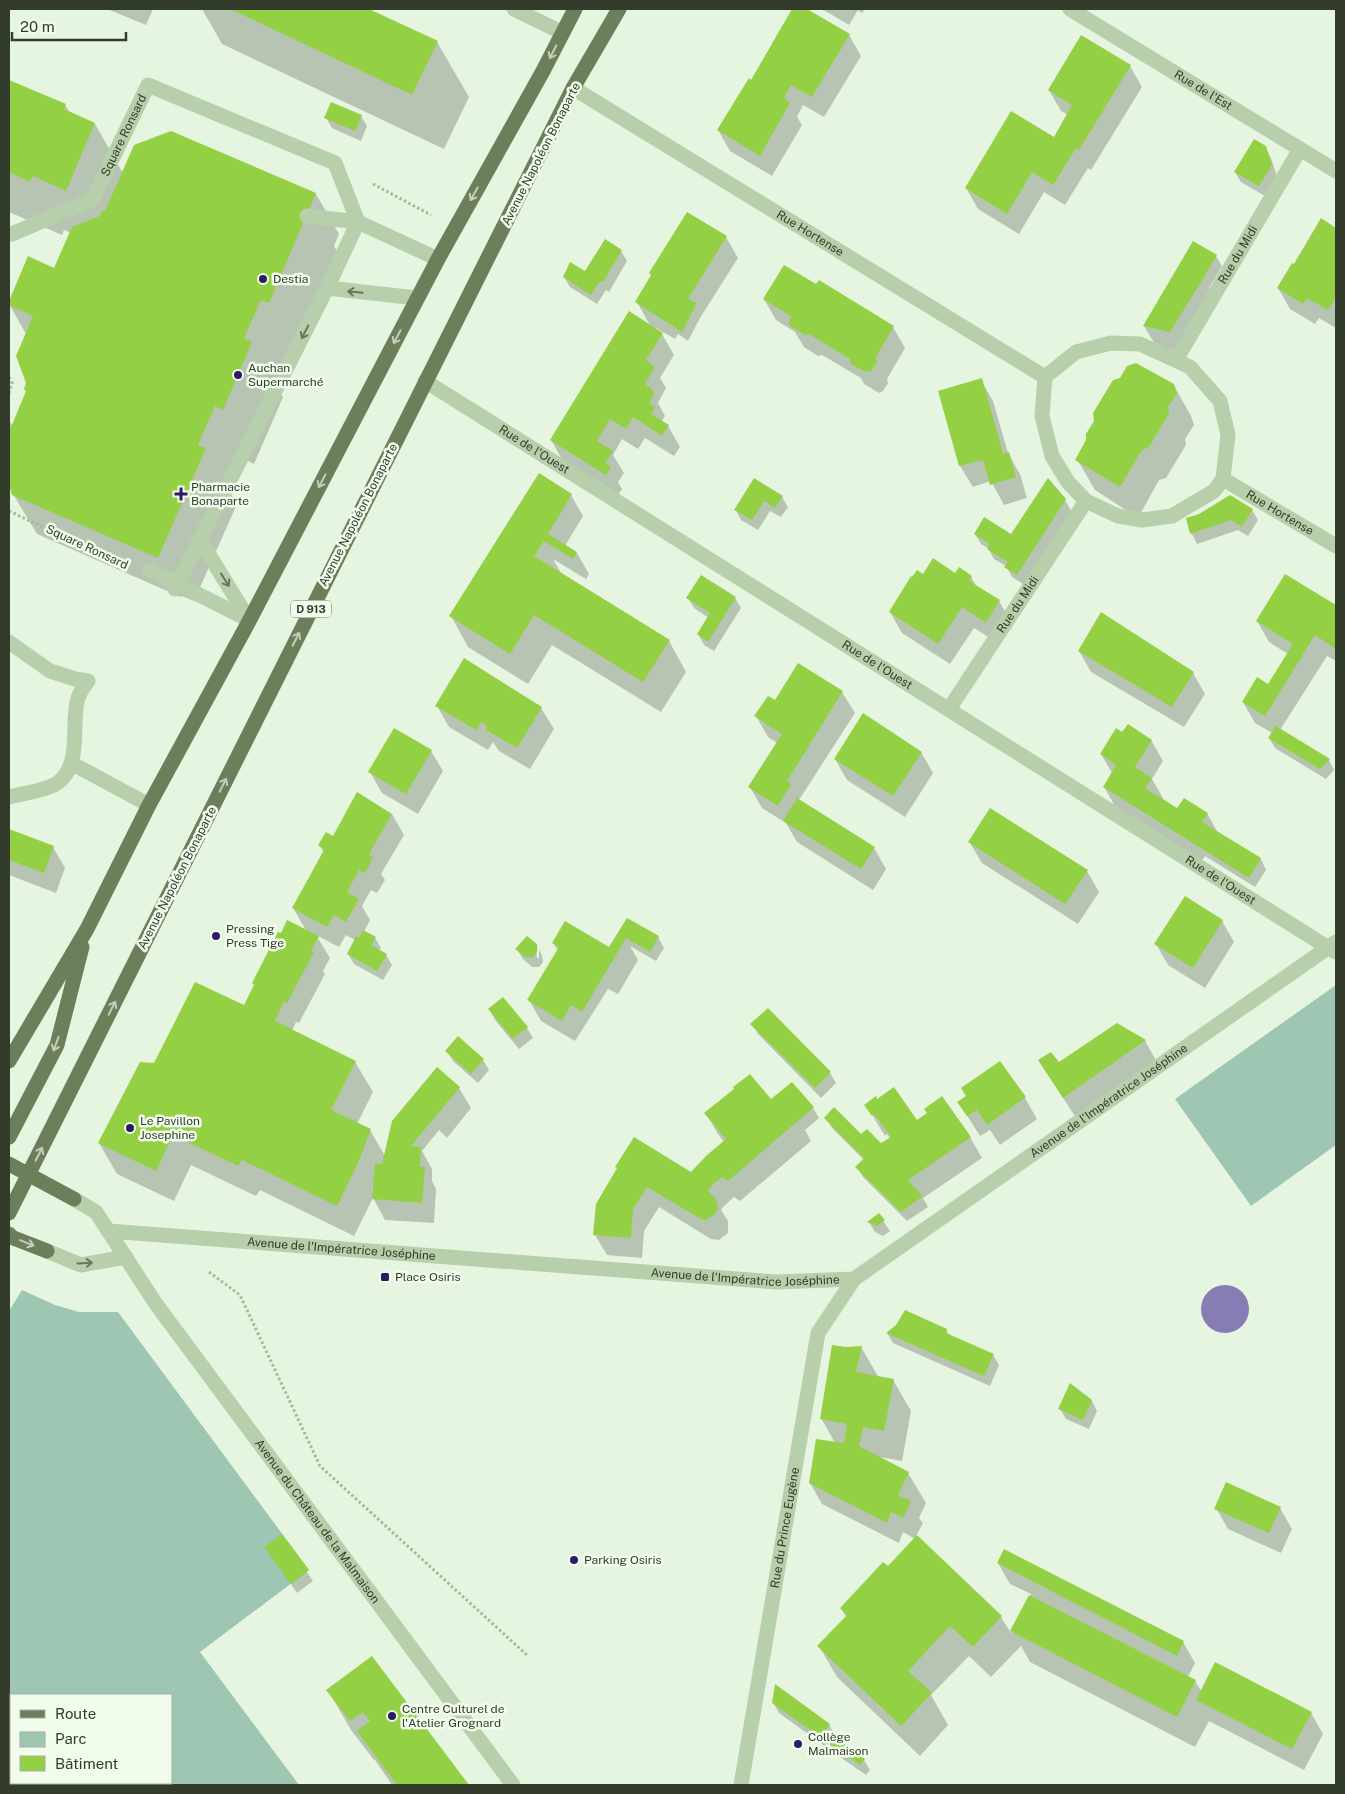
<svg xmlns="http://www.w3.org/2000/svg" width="1345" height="1794" font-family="'Public Sans',sans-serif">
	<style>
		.green { fill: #9ec6b3; fill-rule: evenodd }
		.water { fill: #887cb5 }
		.shadow { fill: #0003 }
		.building { fill: #94d043 }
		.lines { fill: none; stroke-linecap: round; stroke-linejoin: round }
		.path { stroke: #a3bb94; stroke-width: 3; stroke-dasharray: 2.5 2.5; stroke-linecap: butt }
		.minor { stroke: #b7cfaa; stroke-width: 15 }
		.major { stroke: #6c7f5a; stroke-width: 15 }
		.oneway { stroke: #c2d0ba }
		.oneway2 { stroke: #68775d }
		.poi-dot { fill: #2c1b62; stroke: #f1fced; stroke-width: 2 }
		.labels { text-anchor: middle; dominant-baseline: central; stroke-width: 5; stroke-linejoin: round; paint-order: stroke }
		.shield { fill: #f1fced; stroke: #6c7664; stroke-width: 1 }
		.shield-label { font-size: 11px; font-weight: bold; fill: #333c2a }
		.street-label { font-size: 12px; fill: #333c2a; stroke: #f1fced }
		.poi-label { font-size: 12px; fill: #333c2a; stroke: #f1fced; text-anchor: start }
	</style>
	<rect width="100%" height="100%" fill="#e6f5e0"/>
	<path class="green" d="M1336,985V1145L1251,1206L1175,1099Z
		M22,1290L55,1305L79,1312H118L309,1570L200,1652L299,1785H9V1311ZM11,1695H171V1783H11Z"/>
	<path class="water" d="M1201 1309a24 24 0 1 1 48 0a24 24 0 1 1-48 0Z"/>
	<path class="shadow" d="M107,9H153L146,25Z
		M202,9H366L437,42L469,97L444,149L222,44Z
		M794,9H805L849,35L861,56L824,117L803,105L797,117L802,125L772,176L730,151L718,130L751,81Z
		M822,9H865L862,13L858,10L849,25Z
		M1130,66L1142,87L1091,170L1088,168L1065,205L1044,192L1019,234L978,209L966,188L1054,138L1068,115L1061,111L1049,90Z
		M9,81L65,105L70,113L95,124L123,173L171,132L316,194L339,234L334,246L342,260L277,388L283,397L254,464L246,460L231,494L237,504L194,601L182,596L181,597L37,534L13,494L9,482V420L13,427L27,393V383L26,334L9,304L28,258L55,270L71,233L64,230L62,235L9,212Z
		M361,116L367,126L361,141L332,128L326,118Z
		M1265,147L1271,158L1277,176L1265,196L1241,182L1235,172Z
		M1321,220L1336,229V328L1319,318L1315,324L1290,309L1278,288L1294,265Z
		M726,237L738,258L700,318L688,341L678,334L675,339L656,328L655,330L662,334L674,355L660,378L666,388L658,403L665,416L662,421L668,426L680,447L674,456L645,438L638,449L622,439L613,455L624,473L618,482L622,489L618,495L563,461L551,440L651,327L637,302Z
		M605,241L621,251L627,261L609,292L606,290L597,304L570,287L564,277L585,273Z
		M1216,256L1222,266L1209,288L1215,299L1182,353L1156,346L1144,326Z
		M819,282L893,327L905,348L887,379L888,383L883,391L879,393L864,384L861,378L822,355L818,356L804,347L795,332L776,320L764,299L816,286Z
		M981,380L993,401L1008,453L1020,474L1027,498L1004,505L991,481L973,487L960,466L939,392Z
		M1173,384L1191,416L1194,425L1185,439L1186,445L1166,478L1159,480L1138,518L1095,490L1077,459Z
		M754,479L782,497L788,507L781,517L770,511L758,530L741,520L736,510Z
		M571,495L583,516L565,546L577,553L589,574L586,579L553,559L561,573L669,641L686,672L661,712L552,645L528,684L468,647L451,616Z
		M1065,500L1077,521L1023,584L1012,577L1006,566L994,559L988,548L981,544L975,534L1014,538Z
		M1252,510L1258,520L1248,536L1238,530L1197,544L1192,534L1187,519Z
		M956,574L971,577L977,587L999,601L1011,622L998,643L974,628L950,664L902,633L890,612L923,575Z
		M1286,575L1336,606V661L1327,656L1280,730L1329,760L1334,770L1326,779L1275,748L1269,738L1272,733L1255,723L1243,702L1268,685L1288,654L1269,642L1257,621Z
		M688,598H735L741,608L714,651L704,645L698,634L709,618L694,608Z
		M1079,651L1193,673L1205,694L1184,727L1091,672Z
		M799,664L842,692L855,713L799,800L874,848L886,869L873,890L797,842L786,823L762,808L750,787L777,743L768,737L756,716L775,702Z
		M437,706L541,708L554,729L530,769L499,751L493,742L488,750L449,727Z
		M1123,734L1151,740L1163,761L1152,779L1164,800L1178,810L1207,813L1218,833L1261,859L1266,870L1255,887L1205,856L1202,861L1116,808L1104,787L1112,773L1101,754Z
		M431,751L443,771L418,814L382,793L370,772Z
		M921,752L933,773L905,817L847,780L835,759Z
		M392,814L404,835L381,874L385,880L377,893L371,890L362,906L370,920L364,932L375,938L381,948L379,951L386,955L392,965L383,980L354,964L348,954L355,940L346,935L339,947L316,935L330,958L323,971L325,974L299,1023L296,1022L292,1031L355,1062L373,1092L357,1124L370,1130L385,1156L459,1088L471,1108L447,1138L439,1130L422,1151L432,1169V1181L436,1189L434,1223L385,1220L373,1198L354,1236L260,1190L256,1196L191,1165L174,1201L117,1174L99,1143L141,1063L153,1064L247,1009L307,932L293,908L324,853L320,846L333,837Z
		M9,831L53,847L65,868L56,893L9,875Z
		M970,843L1087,871L1099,892L1078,924L982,863Z
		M1186,897L1222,921L1234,942L1205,988L1168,965L1156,944Z
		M618,933L658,937L664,948L656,961L630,946L638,960L618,994L608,989L575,1041L541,1021L529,1000L558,951L553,943L609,949Z
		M536,945L538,949H536L537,958H539V949L542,956L543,962L539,967H532L523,959L517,949Z
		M490,1010L527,1028L533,1038L519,1049L495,1020Z
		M752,1024L830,1073L836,1083L821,1098L758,1034Z
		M1117,1024L1145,1041L1157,1062L1076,1118L1039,1060L1058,1064Z
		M447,1051L483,1060L489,1070L478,1083L453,1061Z
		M1000,1063L1025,1098L1037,1119L1000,1145L990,1130L980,1136L959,1103L967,1096Z
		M792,1083L813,1108L819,1118L805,1130L811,1141L740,1201L734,1197L724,1206L721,1210L728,1221V1233L719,1240L711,1239L659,1207L644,1231L642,1258L607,1255L595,1235L618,1169L692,1174L724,1142L718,1134L706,1113L771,1101Z
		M866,1105L970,1137L982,1158L923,1198L928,1207L907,1221L863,1177L857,1167L864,1160L832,1128L826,1118L880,1144L890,1139L887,1134L885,1136Z
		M879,1215L890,1231L883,1236L875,1232L869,1222Z
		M946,1330L950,1336L993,1355L999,1365L990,1386L893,1343L887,1333Z
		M861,1347L879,1378L893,1380L911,1411L902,1461L880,1457L908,1473L926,1503L919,1518L923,1523L916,1536L1001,1617L1011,1633L1031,1594L1010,1584L998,1563L1183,1642L1195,1663L1188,1677L1195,1681L1202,1692L1311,1713L1323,1734L1304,1770L1209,1721L1195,1747L1030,1662L1021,1646L991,1677L969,1656L931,1695L948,1725L920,1756L837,1677L819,1646L846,1617L841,1608L891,1572L915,1539L903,1532L899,1543L822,1504L810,1483L835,1443L821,1418L845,1348Z
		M1092,1401L1097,1411L1089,1429L1066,1419L1060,1409Z
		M1216,1508H1280L1292,1529L1281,1553L1228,1529Z
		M282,1536L313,1581L297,1593L266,1548Z
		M372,1657L467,1785H392L375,1760H374L351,1730L328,1690Z
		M773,1702L829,1725L835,1735L833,1737L864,1760L870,1770L866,1775L833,1752L829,1743L826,1747L779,1713Z"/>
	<path class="building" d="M230,9H369L438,41L412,95Z
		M792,9H807L850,34L812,97L791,85L784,98L790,103L760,156L717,130L749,78L751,80Z
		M1081,35L1131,65L1079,150L1076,148L1053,185L1032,172L1007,214L965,188L1011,111L1054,137L1072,105L1048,90Z
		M9,80L66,104L64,109L95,123L66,191L33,176L30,182L9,172Z
		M331,102L362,115L355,131L324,118Z
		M171,131L316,193L269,303L261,300L244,338L252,342L223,410L215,406L198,445L206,448L158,558L12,495L9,485V432L26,391L24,389L26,383L16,356L33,316L9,305V301L28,256L54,268L72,227L100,216L102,210L105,211L134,145Z
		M1254,139L1266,146L1272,165L1259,186L1234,172Z
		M687,212L727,236L688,299L697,303L682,332L635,302L651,275L649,273Z
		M1321,218L1336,228V297L1328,310L1307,298L1303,304L1277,288L1292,263L1294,264Z
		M605,239L622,250L603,282L600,281L591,295L563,277L570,262L585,271Z
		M1193,241L1217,255L1204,277L1170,332L1143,326Z
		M784,265L816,284L819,280L894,326L876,357L877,362L871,371L866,372L851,364L850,359L809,334L805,335L790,326L789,321L792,317L763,299Z
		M629,311L663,333L646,360L655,367L645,384L652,389L654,394L649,403L655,407L651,414L669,425L662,436L633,417L626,429L610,419L597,441L613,451L605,463L611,467L606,475L550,440Z
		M1136,363L1174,384L1177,393L1168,407L1169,413L1149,447L1142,450L1120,487L1075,460L1086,440V434L1094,421L1093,413L1113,380L1120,378L1127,366Z
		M982,378L1003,454L1009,452L1016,477L990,485L983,460L959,466L938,391Z
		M539,473L572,494L548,534L577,552L573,559L544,541L534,556L670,640L643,682L534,615L510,654L449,616Z
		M754,478L783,496L775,508L764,501L752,520L734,510Z
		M1048,478L1066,499L1017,575L1004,567L1008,562L987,549L990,544L974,534L984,517L1011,534Z
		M1230,495L1253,509L1242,527L1231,520L1190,534L1186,518L1199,514Z
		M933,558L955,573L959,567L972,576L969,581L1000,600L986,623L962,607L938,644L889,612L911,576L912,577L917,570L923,574Z
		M1285,574L1336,605V649L1315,635L1265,716L1242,702L1257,677L1268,684L1293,644L1256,621Z
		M701,575L736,597L708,642L697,634L710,613L686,598Z
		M1101,612L1194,672L1172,707L1078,651Z
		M464,658L542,707L517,748L486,730L487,726L481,722L476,730L435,706Z
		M798,663L843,691L787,781L791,784L778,806L748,787L782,734L754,716L768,696L775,700Z
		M863,713L922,752L893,796L834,759Z
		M1128,724L1152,740L1135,767L1152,778L1145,788L1177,808L1184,798L1208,813L1202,822L1261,858L1249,878L1103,787L1116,765L1100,754L1116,728L1122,732Z
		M1276,726L1330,759L1320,769L1268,738Z
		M394,728L432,750L406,794L368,772Z
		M357,792L392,814L369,854L373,858L365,873L359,870L347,892L359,899L346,922L334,915L327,927L292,908L324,850L318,845L326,832L333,836Z
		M797,798L875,847L861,869L783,821Z
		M990,808L1088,870L1065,904L968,842Z
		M9,829L54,846L44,873L9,860Z
		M1185,896L1223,920L1193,968L1154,944Z
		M627,918L659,936L650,952L626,938L582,1012L571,1005L562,1021L527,1000L559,947L552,943L565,921L609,947Z
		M287,920L319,936L311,951L314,952L287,1003L284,1001L275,1021L356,1061L331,1110L371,1129L358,1163L337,1206L242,1160L238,1166L173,1135L156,1171L98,1143L140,1062L154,1063L195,982L244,1005L254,985L252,983L278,932L281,933Z
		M363,930L376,937L371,945L387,954L377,971L347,954L356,936L359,938Z
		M527,936L537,944V952L533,957H525L515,949Z
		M503,997L528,1027L513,1039L488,1009Z
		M768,1008L831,1072L815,1088L750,1024Z
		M1117,1023L1146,1040L1063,1098L1038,1060L1051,1052L1059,1062Z
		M458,1036L484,1059L471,1074L445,1051Z
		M1000,1061L1026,1097L987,1125L977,1110L967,1116L957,1102L966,1096L961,1088Z
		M437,1067L460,1087L411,1146L421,1147L420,1167H425L422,1203L372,1199L375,1164H382L392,1121Z
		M750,1074L771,1099L792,1082L814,1107L728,1181L722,1177L712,1185L708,1191L716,1199L717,1202L718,1208L714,1215L706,1220L701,1219L647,1187L633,1209L631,1238L593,1235L596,1204L617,1168L615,1167L634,1137L691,1172L706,1156L726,1139L704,1113L734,1089L733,1087Z
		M894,1087L917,1120L927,1113L924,1109L942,1096L971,1137L908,1180L923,1196L901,1212L855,1167L864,1158L824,1118L834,1107L861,1134L867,1129L881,1143L891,1137L874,1114L872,1116L864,1105L876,1096L877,1099Z
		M879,1213L885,1220L877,1226L867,1222Z
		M905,1310L947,1329L946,1333L994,1354L984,1376L886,1333L896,1325Z
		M832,1345L845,1347L862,1346L856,1372L894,1379L884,1431L863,1427L859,1446L909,1472L898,1495L911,1501L903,1518L891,1512L887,1523L809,1483L816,1439L844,1443L847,1424L820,1419Z
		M1070,1383L1092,1400L1083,1420L1058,1409Z
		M1226,1482L1281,1507L1269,1533L1214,1509Z
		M282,1534L309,1570L291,1584L264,1547Z
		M917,1535L1002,1616L973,1647L950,1626L908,1671L932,1693L901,1726L817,1646L847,1615L840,1608L883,1562L888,1566Z
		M1004,1549L1184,1641L1177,1656L997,1563Z
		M1029,1595L1196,1680L1177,1717L1010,1631Z
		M372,1656L469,1785H397L357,1731L370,1721L363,1712L350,1721L326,1690Z
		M1215,1662L1312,1712L1292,1749L1196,1700Z
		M775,1684L830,1724L820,1737L772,1703Z
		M831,1734L865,1759L860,1765L826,1741Z"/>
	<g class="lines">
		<path class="path" d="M373,184L431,215
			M9,377L12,383L9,393
			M9,511L123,565
			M209,1272L240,1295L320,1466L528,1656"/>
		<g class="minor">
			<path d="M514,9L563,33"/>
			<path id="s1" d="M1070,9L1336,171"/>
			<path id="s2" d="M573,88L1045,377"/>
			<path d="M307,216L358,222L438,259"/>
			<path id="s3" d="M12,234L93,199L148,85L335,163L358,222L327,288L175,589"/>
			<path d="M327,288L417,298"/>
			<path d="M1111,343L1140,344L1190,367L1220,401L1228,435L1223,479L1214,491L1172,516L1142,520L1118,516L1086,501L1068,482L1052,456L1042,416L1045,377L1076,352Z"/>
			<path id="s4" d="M1176,360L1300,149"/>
			<path id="s5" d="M425,381L1335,952"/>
			<path id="s6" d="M1223,479L1336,546"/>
			<path d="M200,540L249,620"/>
			<path d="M150,570L249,620"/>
			<path d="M9,642L50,671L75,679L88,681C84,686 80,692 78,698C70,723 84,769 54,785C39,792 24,793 9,797"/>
			<path id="s7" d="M949,709L1086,501"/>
			<path d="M71,763L149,805"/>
			<path id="s8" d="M74,1199L96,1212L156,1304L513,1785"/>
			<path id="s9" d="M108,1231L776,1282L854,1279L1336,942"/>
			<path d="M47,1251L81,1265L126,1257"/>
			<path id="s10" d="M741,1785L818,1333L854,1279"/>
		</g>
		<path class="major" d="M9,1061L87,929L149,805L247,625L438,259L543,71L575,9
			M9,1137L57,1045L82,947
			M9,1164L74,1199
			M9,1213L573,88L619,9
			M9,1234L11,1237L47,1251"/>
	</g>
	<defs><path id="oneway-shaft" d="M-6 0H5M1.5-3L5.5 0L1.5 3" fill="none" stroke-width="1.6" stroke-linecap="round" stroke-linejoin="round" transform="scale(1.25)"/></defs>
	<g class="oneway">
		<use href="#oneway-shaft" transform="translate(553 52) rotate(117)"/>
		<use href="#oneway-shaft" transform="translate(474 194) rotate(119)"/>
		<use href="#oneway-shaft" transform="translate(397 337) rotate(118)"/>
		<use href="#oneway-shaft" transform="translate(322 481) rotate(118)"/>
		<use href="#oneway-shaft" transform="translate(296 639) rotate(-63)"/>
		<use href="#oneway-shaft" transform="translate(223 785) rotate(-63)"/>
		<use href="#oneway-shaft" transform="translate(112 1008) rotate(-63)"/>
		<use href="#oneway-shaft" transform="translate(56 1044) rotate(110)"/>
		<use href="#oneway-shaft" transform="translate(39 1154) rotate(-63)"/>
		<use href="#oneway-shaft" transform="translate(27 1243) rotate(22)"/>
	</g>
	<g class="oneway2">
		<use href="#oneway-shaft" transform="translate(355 292) rotate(-174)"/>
		<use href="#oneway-shaft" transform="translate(305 332) rotate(117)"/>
		<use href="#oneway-shaft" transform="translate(225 580) rotate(58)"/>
		<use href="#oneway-shaft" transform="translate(85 1263) rotate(-3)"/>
	</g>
	<g class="poi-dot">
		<circle cx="263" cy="279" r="5"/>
		<circle cx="238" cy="375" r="5"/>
		<path d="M178.5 486.5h5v5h5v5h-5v5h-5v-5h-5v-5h5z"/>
		<circle cx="216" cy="936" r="5"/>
		<circle cx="130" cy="1128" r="5"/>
		<rect x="380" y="1272" width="10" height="10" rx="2.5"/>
		<circle cx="574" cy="1560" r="5"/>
		<circle cx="392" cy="1716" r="5"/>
		<circle cx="798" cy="1744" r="5"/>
	</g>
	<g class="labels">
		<rect class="shield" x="291" y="600.5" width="40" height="17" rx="4"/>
		<g class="shield-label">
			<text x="311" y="609">D 913</text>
		</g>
		<g class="street-label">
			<text stroke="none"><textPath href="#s1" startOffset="156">Rue de l'Est</textPath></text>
			<text stroke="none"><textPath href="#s3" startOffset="159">Square Ronsard</textPath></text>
			<text transform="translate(541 154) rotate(-63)">Avenue Napoléon Bonaparte</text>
			<text stroke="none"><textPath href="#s2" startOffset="278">Rue Hortense</textPath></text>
			<text stroke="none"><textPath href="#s4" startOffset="122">Rue du Midi</textPath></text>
			<text stroke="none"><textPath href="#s5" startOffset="129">Rue de l'Ouest</textPath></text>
			<text stroke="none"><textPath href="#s6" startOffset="66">Rue Hortense</textPath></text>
			<text transform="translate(358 515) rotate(-63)">Avenue Napoléon Bonaparte</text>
			<text transform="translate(87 547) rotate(25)">Square Ronsard</text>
			<text stroke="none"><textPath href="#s7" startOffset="125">Rue du Midi</textPath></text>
			<text stroke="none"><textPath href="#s5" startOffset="534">Rue de l'Ouest</textPath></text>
			<text transform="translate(177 878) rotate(-63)">Avenue Napoléon Bonaparte</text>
			<text stroke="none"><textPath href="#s5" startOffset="939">Rue de l'Ouest</textPath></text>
			<text stroke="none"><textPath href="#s9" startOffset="1059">Avenue de l'Impératrice Joséphine</textPath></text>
			<text stroke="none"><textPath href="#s9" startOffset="234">Avenue de l'Impératrice Joséphine</textPath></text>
			<text stroke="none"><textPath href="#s9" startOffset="639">Avenue de l'Impératrice Joséphine</textPath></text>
			<text stroke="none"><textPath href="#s8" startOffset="406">Avenue du Château de la Malmaison</textPath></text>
			<text stroke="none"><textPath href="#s10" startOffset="261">Rue du Prince Eugène</textPath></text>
		</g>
		<g class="poi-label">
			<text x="273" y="279">Destia</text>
			<text x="248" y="368">Auchan<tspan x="248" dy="14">Supermarché</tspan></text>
			<text x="191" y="487">Pharmacie<tspan x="191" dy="14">Bonaparte</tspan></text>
			<text x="226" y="929">Pressing<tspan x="226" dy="14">Press Tige</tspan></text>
			<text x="140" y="1121">Le Pavillon<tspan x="140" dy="14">Josephine</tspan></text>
			<text x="395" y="1277">Place Osiris</text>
			<text x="584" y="1560">Parking Osiris</text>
			<text x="402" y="1709">Centre Culturel de<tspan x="402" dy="14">l'Atelier Grognard</tspan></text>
			<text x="808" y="1737">Collège<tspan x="808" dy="14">Malmaison</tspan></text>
		</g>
	</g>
	<rect width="1345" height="1794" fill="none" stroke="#333c2a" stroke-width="20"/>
	<rect x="10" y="1694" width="162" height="90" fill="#f1fced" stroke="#a5af9f"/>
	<rect x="20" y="1710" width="25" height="8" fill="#6c7f5a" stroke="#a5af9f"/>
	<text x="55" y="1719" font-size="15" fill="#333c2a">Route</text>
	<rect x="20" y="1732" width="25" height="15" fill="#9ec6b3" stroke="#a5af9f"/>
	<text x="55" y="1744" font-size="15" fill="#333c2a">Parc</text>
	<rect x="20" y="1756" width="25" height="15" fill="#94d043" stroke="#a5af9f"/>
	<text x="55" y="1769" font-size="15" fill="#333c2a">Bâtiment</text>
	<path d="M12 32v8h114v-8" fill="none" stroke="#333c2a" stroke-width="2.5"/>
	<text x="20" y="32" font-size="15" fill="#333c2a" stroke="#f1fced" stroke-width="4" paint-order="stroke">20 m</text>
</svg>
